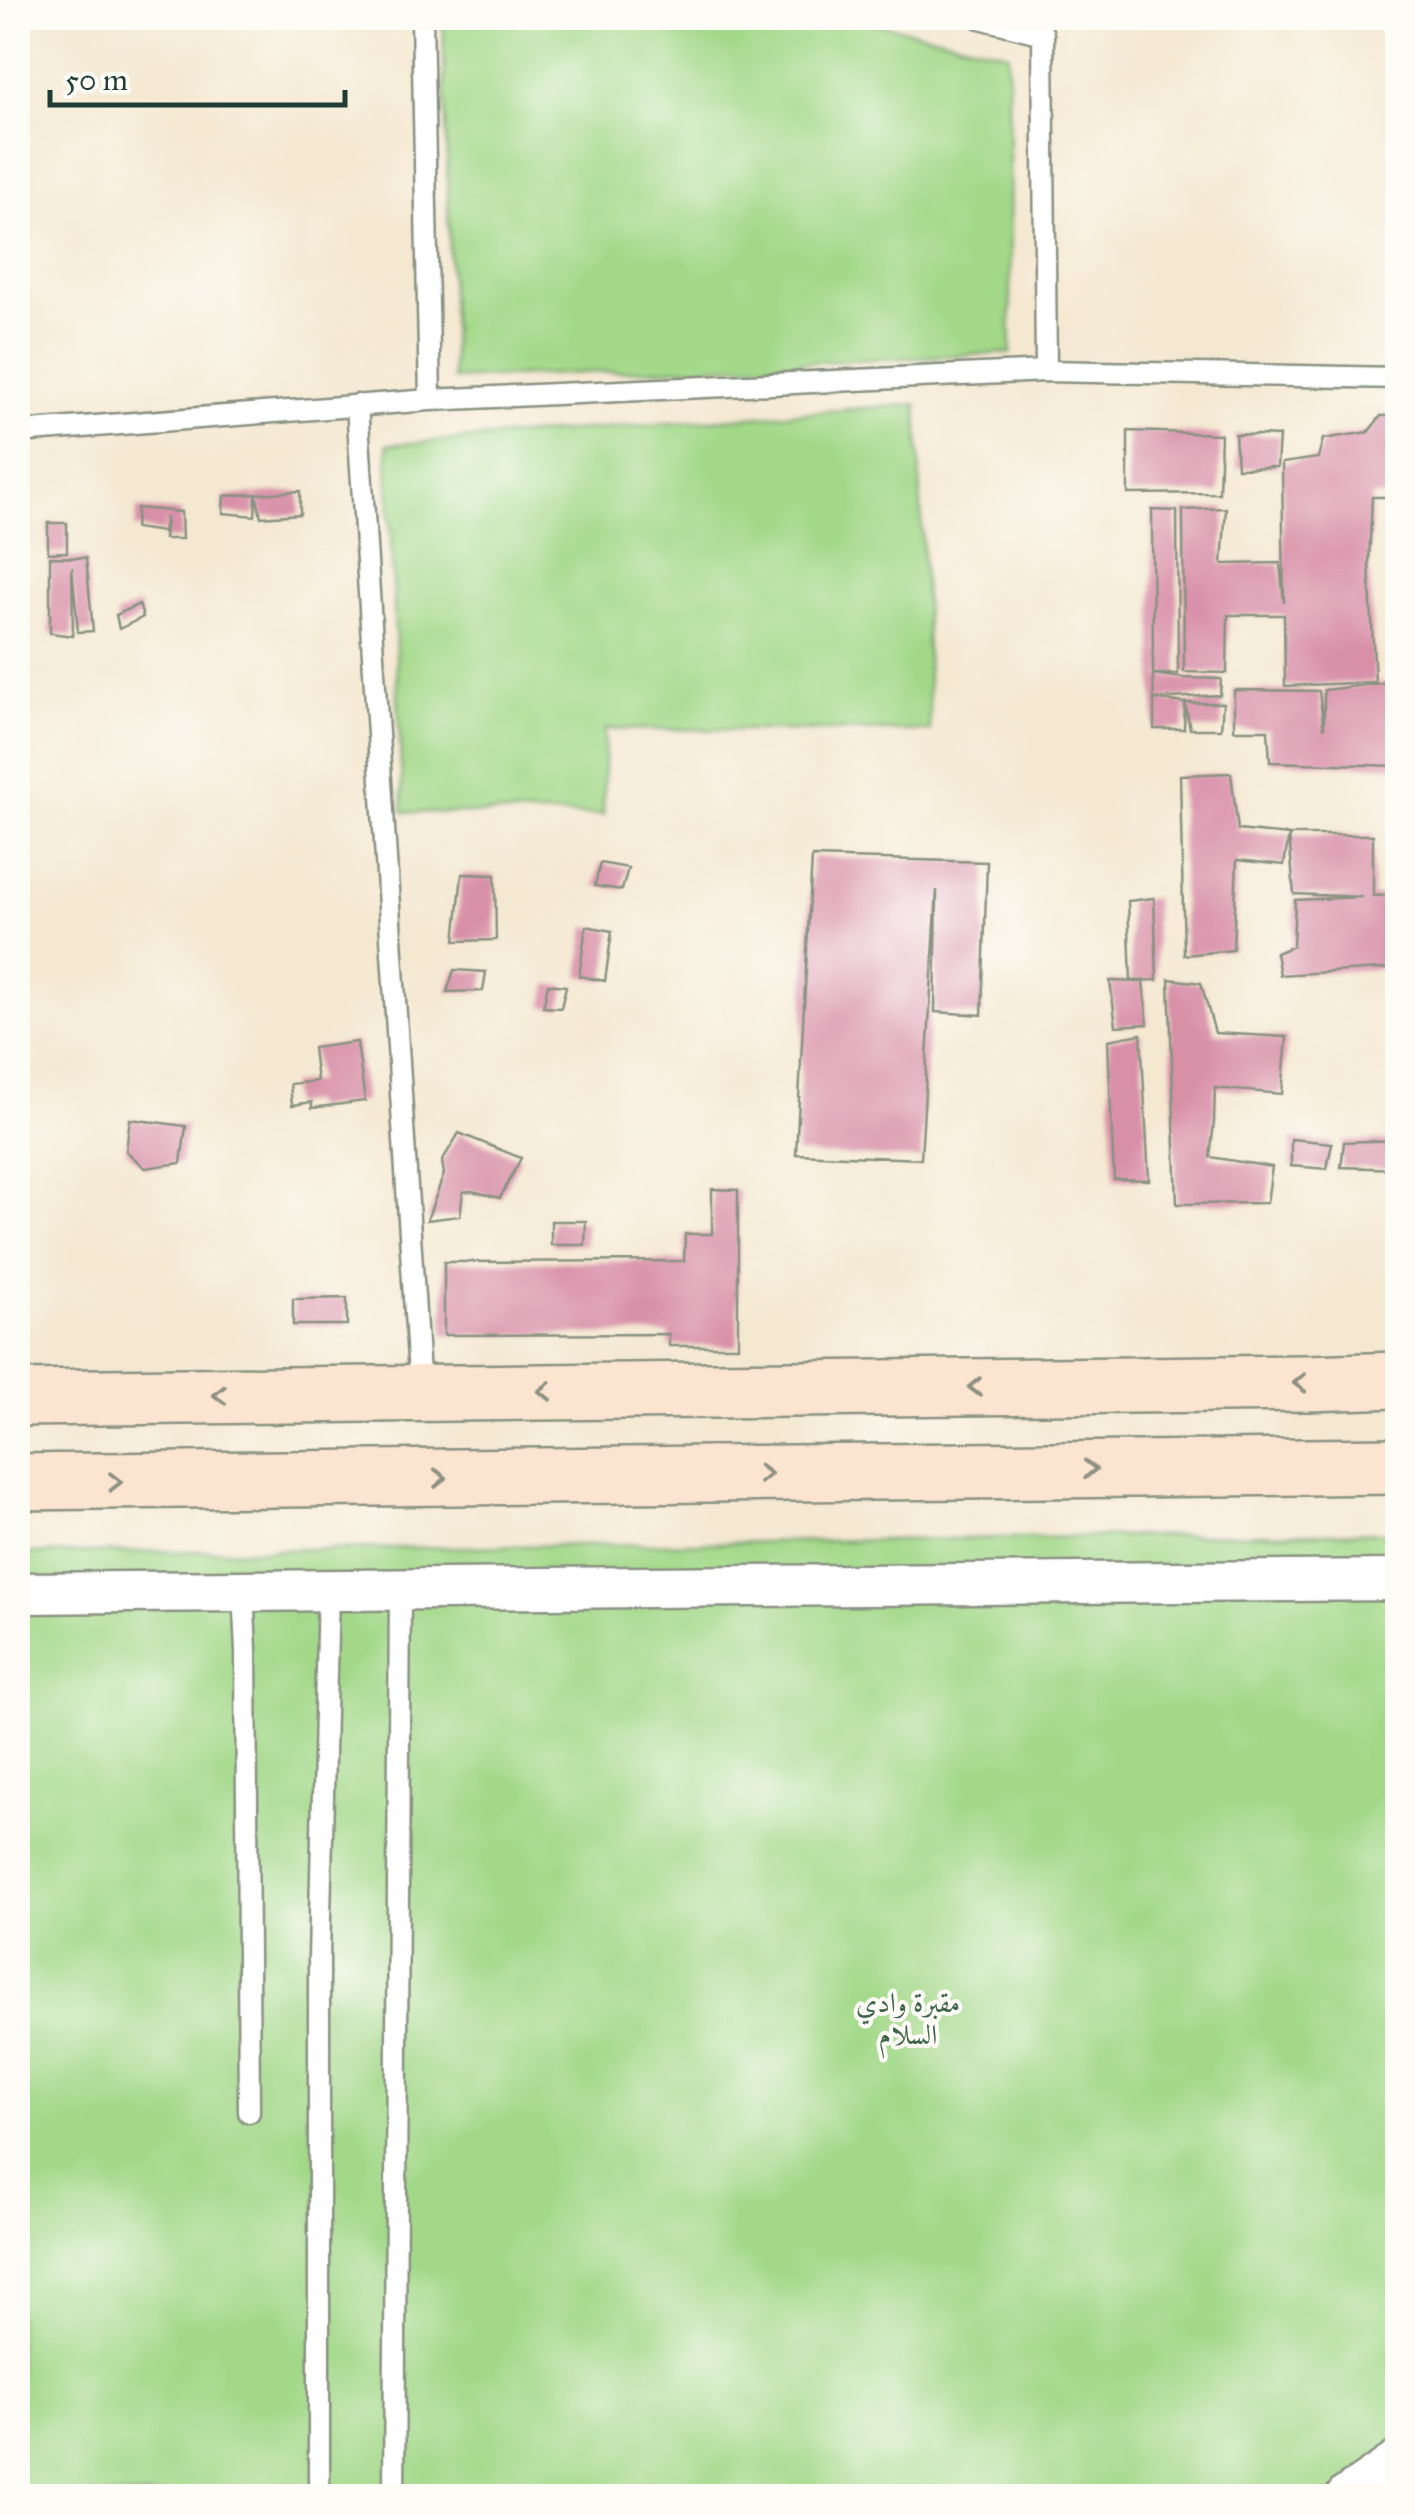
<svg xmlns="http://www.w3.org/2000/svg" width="1415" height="2514" font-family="'IM FELL Great Primer',Amiri,serif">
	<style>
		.green { fill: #a2d888; stroke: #608a5e; stroke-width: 2.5 }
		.building { fill: #d88fa8 }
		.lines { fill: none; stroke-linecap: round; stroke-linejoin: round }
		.lane-casing { stroke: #8a9282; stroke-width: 25 }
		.street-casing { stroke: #8a9282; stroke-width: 45 }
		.secondary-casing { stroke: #8a9282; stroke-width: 60 }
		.lane { stroke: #fff; stroke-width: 20 }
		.street { stroke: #fff; stroke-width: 40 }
		.secondary { stroke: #fce5d0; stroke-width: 55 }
		.oneway { stroke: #8e9182 }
		.labels { text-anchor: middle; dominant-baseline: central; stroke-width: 8; stroke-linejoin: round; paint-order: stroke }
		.park-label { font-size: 28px; fill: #406449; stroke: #fdfcf7 }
	</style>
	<rect width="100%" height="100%" fill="#fdfcf7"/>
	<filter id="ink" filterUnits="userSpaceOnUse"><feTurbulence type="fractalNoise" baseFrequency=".01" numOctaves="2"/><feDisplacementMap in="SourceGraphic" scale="20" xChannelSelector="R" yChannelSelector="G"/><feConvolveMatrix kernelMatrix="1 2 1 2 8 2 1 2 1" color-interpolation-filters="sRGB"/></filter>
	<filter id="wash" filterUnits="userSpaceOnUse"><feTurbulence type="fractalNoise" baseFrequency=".0048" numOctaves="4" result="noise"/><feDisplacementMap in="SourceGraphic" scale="40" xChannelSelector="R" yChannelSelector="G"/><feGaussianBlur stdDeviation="2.25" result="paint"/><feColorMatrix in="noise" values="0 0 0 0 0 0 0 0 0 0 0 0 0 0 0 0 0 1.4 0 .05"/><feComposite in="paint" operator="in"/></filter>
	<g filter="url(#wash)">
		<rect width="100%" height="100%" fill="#f4e8d1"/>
		<path class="green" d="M443,18H853L1008,53L1011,353L453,379Z
			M917,404L930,731L605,729L603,815L403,812L387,445Z
			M1397,1532V2496H18V1554Z"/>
		<g id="blocks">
			<path class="building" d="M1381,416H1398V497H1372L1369,563L1375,682L1285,686L1284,615H1228L1227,673L1184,672L1183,510L1226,508L1222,564L1280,563L1284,603L1282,463L1318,458L1323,439L1368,432Z
				M1128,431L1221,434L1219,493L1128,494Z
				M1235,434L1279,436L1277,467L1237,468Z
				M300,491V514L261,517L256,494L255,516L223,513L224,496L256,494Z
				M137,508L181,512L182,539H164L166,517L163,532L135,528Z
				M1152,510L1177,511L1178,674H1153Z
				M48,523H67V552L48,553Z
				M50,557L86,558L93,631L78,632L72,567L73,636L50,633Z
				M139,604L143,617L119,629L116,615Z
				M1153,674L1183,678L1221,679L1220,695L1154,699Z
				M1398,681V766L1270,762L1268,730H1234V690L1319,691L1324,729V690Z
				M1154,699L1185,703H1223L1221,729H1190L1185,703L1184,729H1154Z
				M1231,773L1238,830L1289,835L1284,865L1237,860L1233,950L1184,955L1180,775Z
				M1289,835H1373V896L1392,895L1397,968L1280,975L1276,953L1293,946L1295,900L1362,897L1294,894Z
				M812,857L987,862L982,1015L935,1012L937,890L921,1159L796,1154Z
				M600,863L628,868L622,890L595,886Z
				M462,874L495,875L496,940L455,941Z
				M1154,898L1157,980L1131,981L1128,901Z
				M586,926L612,931L605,981L579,976Z
				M454,970L486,972L483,991L447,992Z
				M1169,979L1201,983L1215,1033L1287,1037L1282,1094L1215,1088L1214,1122L1210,1157L1272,1167L1267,1203L1177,1204Z
				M1110,981L1143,982L1148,1024L1116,1026Z
				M548,984L566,986L561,1008L543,1007Z
				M1141,1034L1149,1180L1114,1179L1108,1040Z
				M357,1042L365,1101L312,1108V1102L292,1105L290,1084L317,1081L313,1048Z
				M130,1119L186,1126L181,1163L145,1168L126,1151Z
				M459,1133L521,1158L500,1198L472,1191L463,1192L460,1216L427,1220L444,1174L442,1161Z
				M1291,1139L1332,1143L1327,1169L1291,1166Z
				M1398,1140V1169L1341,1167L1344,1142Z
				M712,1189L738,1190V1346H669V1334L444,1335V1262L684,1261L685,1234H712Z
				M551,1221H586L585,1245H551Z
				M347,1298V1325H293V1299Z"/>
		</g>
	</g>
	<g filter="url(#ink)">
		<use href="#blocks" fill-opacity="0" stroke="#8a9282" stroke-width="2.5"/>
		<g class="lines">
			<defs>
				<path id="lane" d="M422,18L430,400
					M980,18L1043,34L1046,371L1398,378
					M357,405L420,1391
					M18,432L430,400L1046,371
					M243,1591L246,1650L249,2112
					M319,2496V1958L328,1590
					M394,2496L400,1589"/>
				<path id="street" d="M18,1593L1398,1580
					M1347,2496L1398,2461"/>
				<path id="secondary" d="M18,1398L1308,1383L1398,1380
					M18,1482L1398,1466"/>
			</defs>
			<use href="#lane" class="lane-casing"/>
			<use href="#street" class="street-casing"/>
			<use href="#secondary" class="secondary-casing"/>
			<use href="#lane" class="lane"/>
			<use href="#street" class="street"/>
			<use href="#secondary" class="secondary"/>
		</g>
		<defs><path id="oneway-chevron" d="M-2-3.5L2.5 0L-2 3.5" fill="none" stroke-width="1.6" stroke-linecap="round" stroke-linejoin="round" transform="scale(2.5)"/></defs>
		<g class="oneway">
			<use href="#oneway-chevron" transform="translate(1300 1383) rotate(179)"/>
			<use href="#oneway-chevron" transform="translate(975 1387) rotate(179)"/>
			<use href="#oneway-chevron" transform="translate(545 1391) rotate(179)"/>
			<use href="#oneway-chevron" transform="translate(220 1395) rotate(179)"/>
			<use href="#oneway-chevron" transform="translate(1090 1469) rotate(-1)"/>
			<use href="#oneway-chevron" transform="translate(765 1474) rotate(-1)"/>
			<use href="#oneway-chevron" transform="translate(440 1478) rotate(-1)"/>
			<use href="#oneway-chevron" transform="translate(115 1482)"/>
		</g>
	</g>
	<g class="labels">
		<g class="park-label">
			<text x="908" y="2002">مقبرة وادي<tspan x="908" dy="32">السلام</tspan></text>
		</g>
	</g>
	<rect width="1415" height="2514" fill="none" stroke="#fdfcf7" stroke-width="60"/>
	<path d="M50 90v15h295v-15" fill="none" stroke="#1f3d34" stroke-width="5"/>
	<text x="65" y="90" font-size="30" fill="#1f3d34" stroke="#fdfcf7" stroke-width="8" paint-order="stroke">50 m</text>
</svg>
